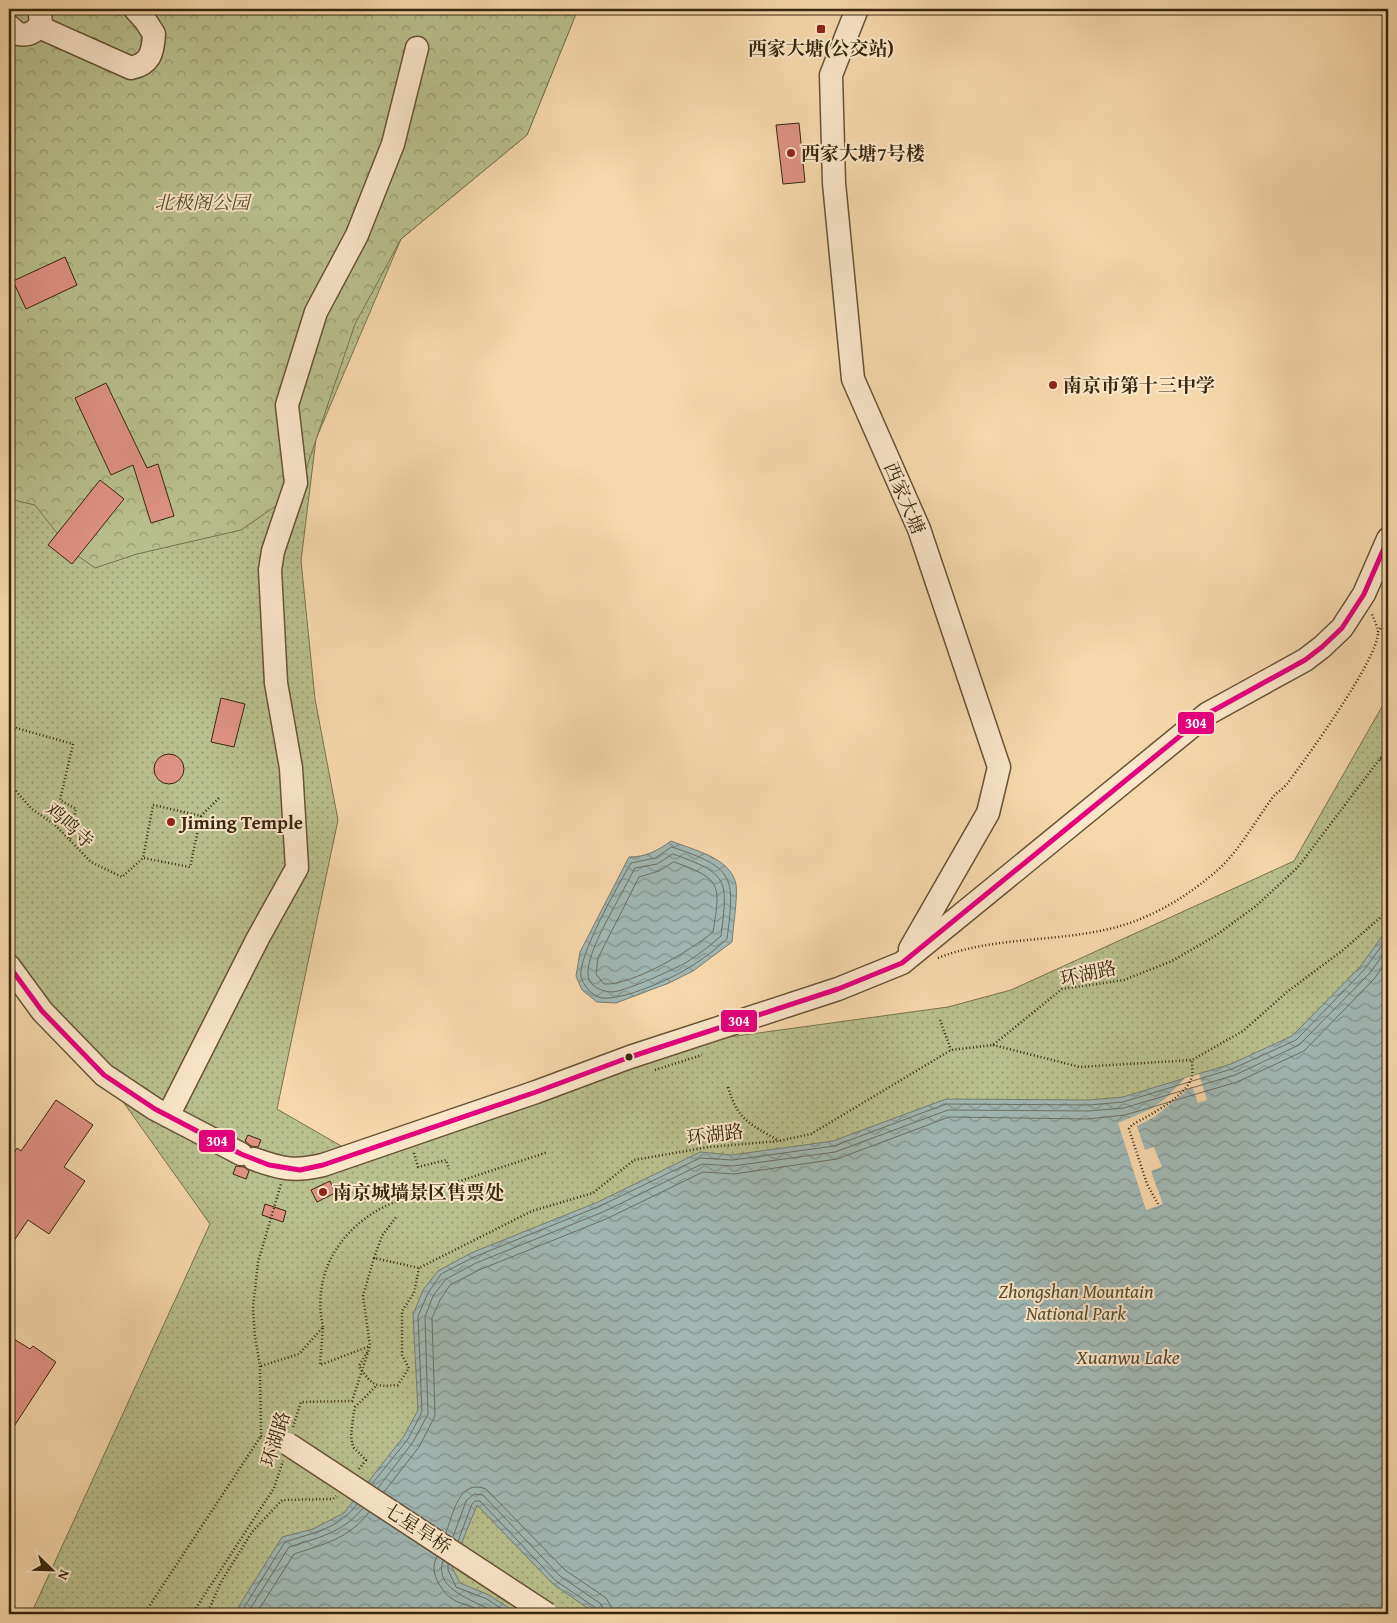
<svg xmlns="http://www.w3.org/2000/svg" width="1397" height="1623" font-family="'Gentium Book Plus','Noto Serif SC',serif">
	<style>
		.grass { fill: url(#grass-dots); stroke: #78744d }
		.forest { fill: url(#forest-crowns); stroke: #78744d }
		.water { fill: url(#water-waves); stroke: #777d71 }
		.pier { fill: #f7d8ac }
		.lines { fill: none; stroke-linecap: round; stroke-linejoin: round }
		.shore { stroke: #6c6f60; stroke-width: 1 }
		.building { fill: #df9284; stroke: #38270d }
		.minor-casing { stroke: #685335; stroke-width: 25 }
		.path { stroke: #38270d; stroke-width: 2.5; stroke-dasharray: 1 2.5; stroke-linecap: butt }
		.minor { stroke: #fae6c9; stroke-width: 22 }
		.minor-bridge-casing { stroke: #685335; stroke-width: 25; stroke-linecap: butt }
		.minor-bridge { stroke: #fae6c9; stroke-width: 22 }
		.bus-1-casing { stroke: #fae6c9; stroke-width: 9 }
		.bus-1 { stroke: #e5007d; stroke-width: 5 }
		.poi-dot { fill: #8f2418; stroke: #fae6c9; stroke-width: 2 }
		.bus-dot { fill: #38270d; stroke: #fae6c9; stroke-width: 2 }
		.labels { text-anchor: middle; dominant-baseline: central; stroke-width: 4; stroke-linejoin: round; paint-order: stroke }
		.poi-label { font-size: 19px; font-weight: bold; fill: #38270d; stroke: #fae6c9; text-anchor: start }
		.park-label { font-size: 19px; font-style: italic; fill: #584d2d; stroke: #fae6c9 }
		.street-label { font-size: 19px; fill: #38270d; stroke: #fae6c9 }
		.water-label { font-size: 20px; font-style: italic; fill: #524b37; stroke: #fae6c9 }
		.line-badge { stroke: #fae6c9; stroke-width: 2 }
		.badge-label { font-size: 14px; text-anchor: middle; font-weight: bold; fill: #fff }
	</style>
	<defs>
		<pattern id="grass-dots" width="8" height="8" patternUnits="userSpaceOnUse" patternTransform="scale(1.25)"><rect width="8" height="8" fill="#b8c08d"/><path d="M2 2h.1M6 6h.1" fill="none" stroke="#979c72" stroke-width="1.8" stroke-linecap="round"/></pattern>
		<pattern id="forest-crowns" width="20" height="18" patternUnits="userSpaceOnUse" patternTransform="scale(1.25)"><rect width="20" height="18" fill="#b8c08d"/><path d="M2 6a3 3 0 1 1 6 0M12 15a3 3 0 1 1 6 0" fill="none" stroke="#979c72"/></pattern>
		<pattern id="water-waves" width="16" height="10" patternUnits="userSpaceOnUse" patternTransform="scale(1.25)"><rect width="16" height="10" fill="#a1b7b4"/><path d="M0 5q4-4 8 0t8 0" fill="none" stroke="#849591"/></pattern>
	</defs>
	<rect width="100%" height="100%" fill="#f7d8ac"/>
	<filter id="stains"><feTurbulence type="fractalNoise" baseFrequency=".004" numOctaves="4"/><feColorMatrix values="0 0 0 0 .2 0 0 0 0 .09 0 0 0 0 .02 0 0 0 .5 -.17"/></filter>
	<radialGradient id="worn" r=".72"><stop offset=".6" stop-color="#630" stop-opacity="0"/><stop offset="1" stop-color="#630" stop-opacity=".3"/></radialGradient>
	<path class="grass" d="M9,9H578L527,135L401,239L316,439L301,561L315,699L338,820L277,1109L355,1154L627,1051L948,1007L1011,990L1294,861L1388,696V1614H31L210,1224L104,1075L9,978Z"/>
	<path class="forest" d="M9,9H578L527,135L401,239L355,324L299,490L241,530L137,554L95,568L71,551L35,505L9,499Z"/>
	<path class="water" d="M671,841C693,850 730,857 736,884C738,896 733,928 732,942L693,971L669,983L616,1003L597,1002L582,990L576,976L580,952L629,857C646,857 657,851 671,841Z
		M1388,928V1614H596L553,1584L477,1505L452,1567L460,1583L489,1595L518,1614H234L282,1537L313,1529L344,1513L404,1436L418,1410L413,1315L423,1290L438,1271L471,1253L598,1202L700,1152L732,1155L833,1141L946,1099L1089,1100L1123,1097L1231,1064L1292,1036L1360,967Z"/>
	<path class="pier" d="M1199,1074L1207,1100L1198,1103L1192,1086L1156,1116L1137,1126L1145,1150L1154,1147L1162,1167L1151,1171L1163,1204L1146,1210L1118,1123L1151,1109L1167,1097L1185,1078Z"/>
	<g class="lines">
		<path class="shore" d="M672,847C735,868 735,876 727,939C716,949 703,959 690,967C671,979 624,1000 602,998C593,997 583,985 581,977C577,957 620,882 631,863L655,858Z
			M673,854C729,874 728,879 721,936C711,945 699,954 687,962C673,970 628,990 613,992C602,992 588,986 588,974C587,950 618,902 629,879L635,868L657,864Z
			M674,862C721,879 721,883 713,932C691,950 632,986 604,984L596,974L598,958L639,877L659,871Z
			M372,1484L408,1439L422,1412L418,1316L428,1293L441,1274L474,1257L600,1206L700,1158L733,1160L834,1146L946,1104L1089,1105L1123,1102L1232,1069L1296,1040L1364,970L1388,937
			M378,1488L413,1442L428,1414L425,1317L433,1296L446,1279L476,1263L603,1212L702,1164L733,1166L835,1152L948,1110L1088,1111L1124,1108L1235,1075L1299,1045L1369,974L1388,948
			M384,1492L419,1447L435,1416L432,1318L440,1300L450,1285L479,1270L606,1219L703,1172L734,1174L837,1159L949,1117L1088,1119L1125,1115L1237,1082L1304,1051L1374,979L1388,960
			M446,1533C453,1514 459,1478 486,1489L565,1570L606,1598L611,1606L612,1614
			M453,1537L466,1501L474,1494L483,1495L560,1576L601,1604L605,1614
			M458,1541L472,1504L475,1501H480L556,1581L596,1608L599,1614
			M437,1556C433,1565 433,1571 437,1580C451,1608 463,1599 485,1614
			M443,1561C432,1591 480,1602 498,1614
			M448,1564V1570L456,1587L487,1599L509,1614
			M240,1614L285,1542C312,1533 339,1529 357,1504
			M247,1614L289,1547C317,1538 343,1533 363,1508
			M256,1614L294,1554C324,1544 349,1539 369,1512"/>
	</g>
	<path class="building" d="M799,123L805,182L783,184L776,125Z
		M65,257L77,285L26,309L13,281Z
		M106,383L147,468L158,464L174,516L151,523L133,465L111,475L75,398Z
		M100,480L124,499L72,564L48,545Z
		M221,698L245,704L234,747L211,742Z
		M154 769a15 15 0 1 1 30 0a15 15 0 1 1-30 0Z
		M56,1100L93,1125L64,1167L85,1181L49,1234L28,1220L9,1248V1161L17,1148L21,1151Z
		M248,1135L261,1140L258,1147L251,1146L245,1141Z
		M236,1166L244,1167L249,1171L246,1179L233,1174Z
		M330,1181L335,1193L317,1202L311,1190Z
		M265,1204L286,1211L283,1222L262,1215Z
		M9,1336L30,1349L33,1346L56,1362L9,1434Z"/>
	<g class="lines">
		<defs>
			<path id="minor" d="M857,9L831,75L834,183L853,379L919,529L999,767L988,813L910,949
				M9,26L18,34C30,36 36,32 41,22L39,9
				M39,27L131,68C150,64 153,53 154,34L145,20L135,9
				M9,966L42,1011L104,1075L155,1109L241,1154
				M168,1116L258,938L297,868L291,768L276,683L270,570L273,551L296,483L287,405L316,312L357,235L393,144L417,48
				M254,1159C282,1169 294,1172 323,1165L536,1092L630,1057L838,989L902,963L1207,714L1305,660L1322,647L1342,628L1364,594L1388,539"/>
		</defs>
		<use href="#minor" class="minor-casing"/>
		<path class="path" d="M1378,632L1388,618
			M9,726L73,744L60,800L76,809L70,840
			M1380,759L1388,761
			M9,783L32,809L55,825L91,862L122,877L143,858
			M201,816L190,867L143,858L153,805L201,816L219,798
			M938,958C1004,932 1080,946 1145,917C1173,905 1199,887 1221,867C1242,846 1256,820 1273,797C1277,792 1283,789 1287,784C1305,760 1379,658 1378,632C1378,627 1374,620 1372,614
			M940,1020L951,1050
			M993,1045L1080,1067L1192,1060L1243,1031L1287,992L1343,950L1388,911
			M655,1070L702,1055
			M728,1087C738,1121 749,1123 779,1141
			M414,1153L418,1167L446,1160L449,1169
			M1158,1204L1147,1184L1129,1129L1132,1125C1149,1115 1187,1097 1192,1076C1193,1071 1192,1065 1192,1060
			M374,1258L382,1236L396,1217
			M323,1327C311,1273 341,1226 390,1204L548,1152
			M367,1352L359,1366C372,1386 375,1387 398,1385L409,1368L402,1355V1311L414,1293L419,1268
			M261,1366L299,1354L323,1327L320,1365L370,1346
			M293,1427L301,1402L352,1401L370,1346L363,1296L374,1258L419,1268L532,1211L593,1193L634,1160L709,1147L779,1141L811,1134L951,1050L993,1045L1062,989L1124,980L1172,961L1215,936L1256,906L1298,867L1388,748
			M272,1439L261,1436L260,1366L255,1337L253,1308L258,1262L281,1184
			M359,1469L366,1460L353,1447L351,1436L353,1418L355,1407L377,1385
			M144,1614L261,1436
			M192,1614L274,1488L283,1461
			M207,1614L221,1582L252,1532L282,1500L333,1499L336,1496"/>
		<use href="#minor" class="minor"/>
		<defs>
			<path id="minor-bridge" d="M288,1444L547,1614"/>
		</defs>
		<use href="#minor-bridge" class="minor-bridge-casing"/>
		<use href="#minor-bridge" class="minor-bridge"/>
		<defs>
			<path id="bus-1" d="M9,966L42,1011L104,1075L155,1109L241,1154L269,1165L300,1170L323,1165L536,1092L630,1057L838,989L902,963L1207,714L1305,660L1322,647L1342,628L1364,594L1388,539"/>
		</defs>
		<use href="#bus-1" class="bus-1-casing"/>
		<use href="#bus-1" class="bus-1"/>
	</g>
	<g class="poi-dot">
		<rect x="816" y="24" width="10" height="10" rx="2.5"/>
		<circle cx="791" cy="153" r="5"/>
		<circle cx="1053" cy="385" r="5"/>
		<circle cx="171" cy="822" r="5"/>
		<circle cx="323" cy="1192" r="5"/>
	</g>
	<circle class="bus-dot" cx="629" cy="1057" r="4.5"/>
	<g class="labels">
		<g class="poi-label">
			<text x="821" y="48" text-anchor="middle">西家大塘(公交站)</text>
			<text x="801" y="153">西家大塘7号楼</text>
			<text x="1063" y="385">南京市第十三中学</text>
			<text x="181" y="822">Jiming Temple</text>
			<text x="333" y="1192">南京城墙景区售票处</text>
		</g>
		<g class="park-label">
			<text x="202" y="202">北极阁公园</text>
			<text x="1076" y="1291">Zhongshan Mountain<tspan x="1076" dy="22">National Park</tspan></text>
		</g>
		<g class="street-label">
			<text transform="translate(905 498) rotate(67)">西家大塘</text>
			<text transform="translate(70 825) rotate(42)">鸡鸣寺</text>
			<text transform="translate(1088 973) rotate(-12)">环湖路</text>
			<text transform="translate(715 1134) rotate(-7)">环湖路</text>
			<text transform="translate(275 1439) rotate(-73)">环湖路</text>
			<text transform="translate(418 1528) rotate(33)">七星旱桥</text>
		</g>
		<g class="water-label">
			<text x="1128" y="1356">Xuanwu Lake</text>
		</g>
	</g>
	<g class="line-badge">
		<rect x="1177" y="711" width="38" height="24" rx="5" fill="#e5007d"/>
		<rect x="720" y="1009" width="38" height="24" rx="5" fill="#e5007d"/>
		<rect x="198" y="1129" width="38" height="24" rx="5" fill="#e5007d"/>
	</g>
	<g class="badge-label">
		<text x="1196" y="728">304</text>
		<text x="739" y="1026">304</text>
		<text x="217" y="1146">304</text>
	</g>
	<rect width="1397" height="1623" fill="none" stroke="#f7d8ac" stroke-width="30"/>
	<rect x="10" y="10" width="1377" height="1603" fill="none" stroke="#38270d" stroke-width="2.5"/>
	<rect x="15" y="15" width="1367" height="1593" fill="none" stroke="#38270d"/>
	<g transform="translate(52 1570) rotate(113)" stroke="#fae6c9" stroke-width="4" paint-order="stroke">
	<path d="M0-4L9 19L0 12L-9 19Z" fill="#38270d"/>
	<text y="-8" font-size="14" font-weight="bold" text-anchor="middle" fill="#38270d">N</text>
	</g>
	<rect width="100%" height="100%" filter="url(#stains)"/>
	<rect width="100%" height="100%" fill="url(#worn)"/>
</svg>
